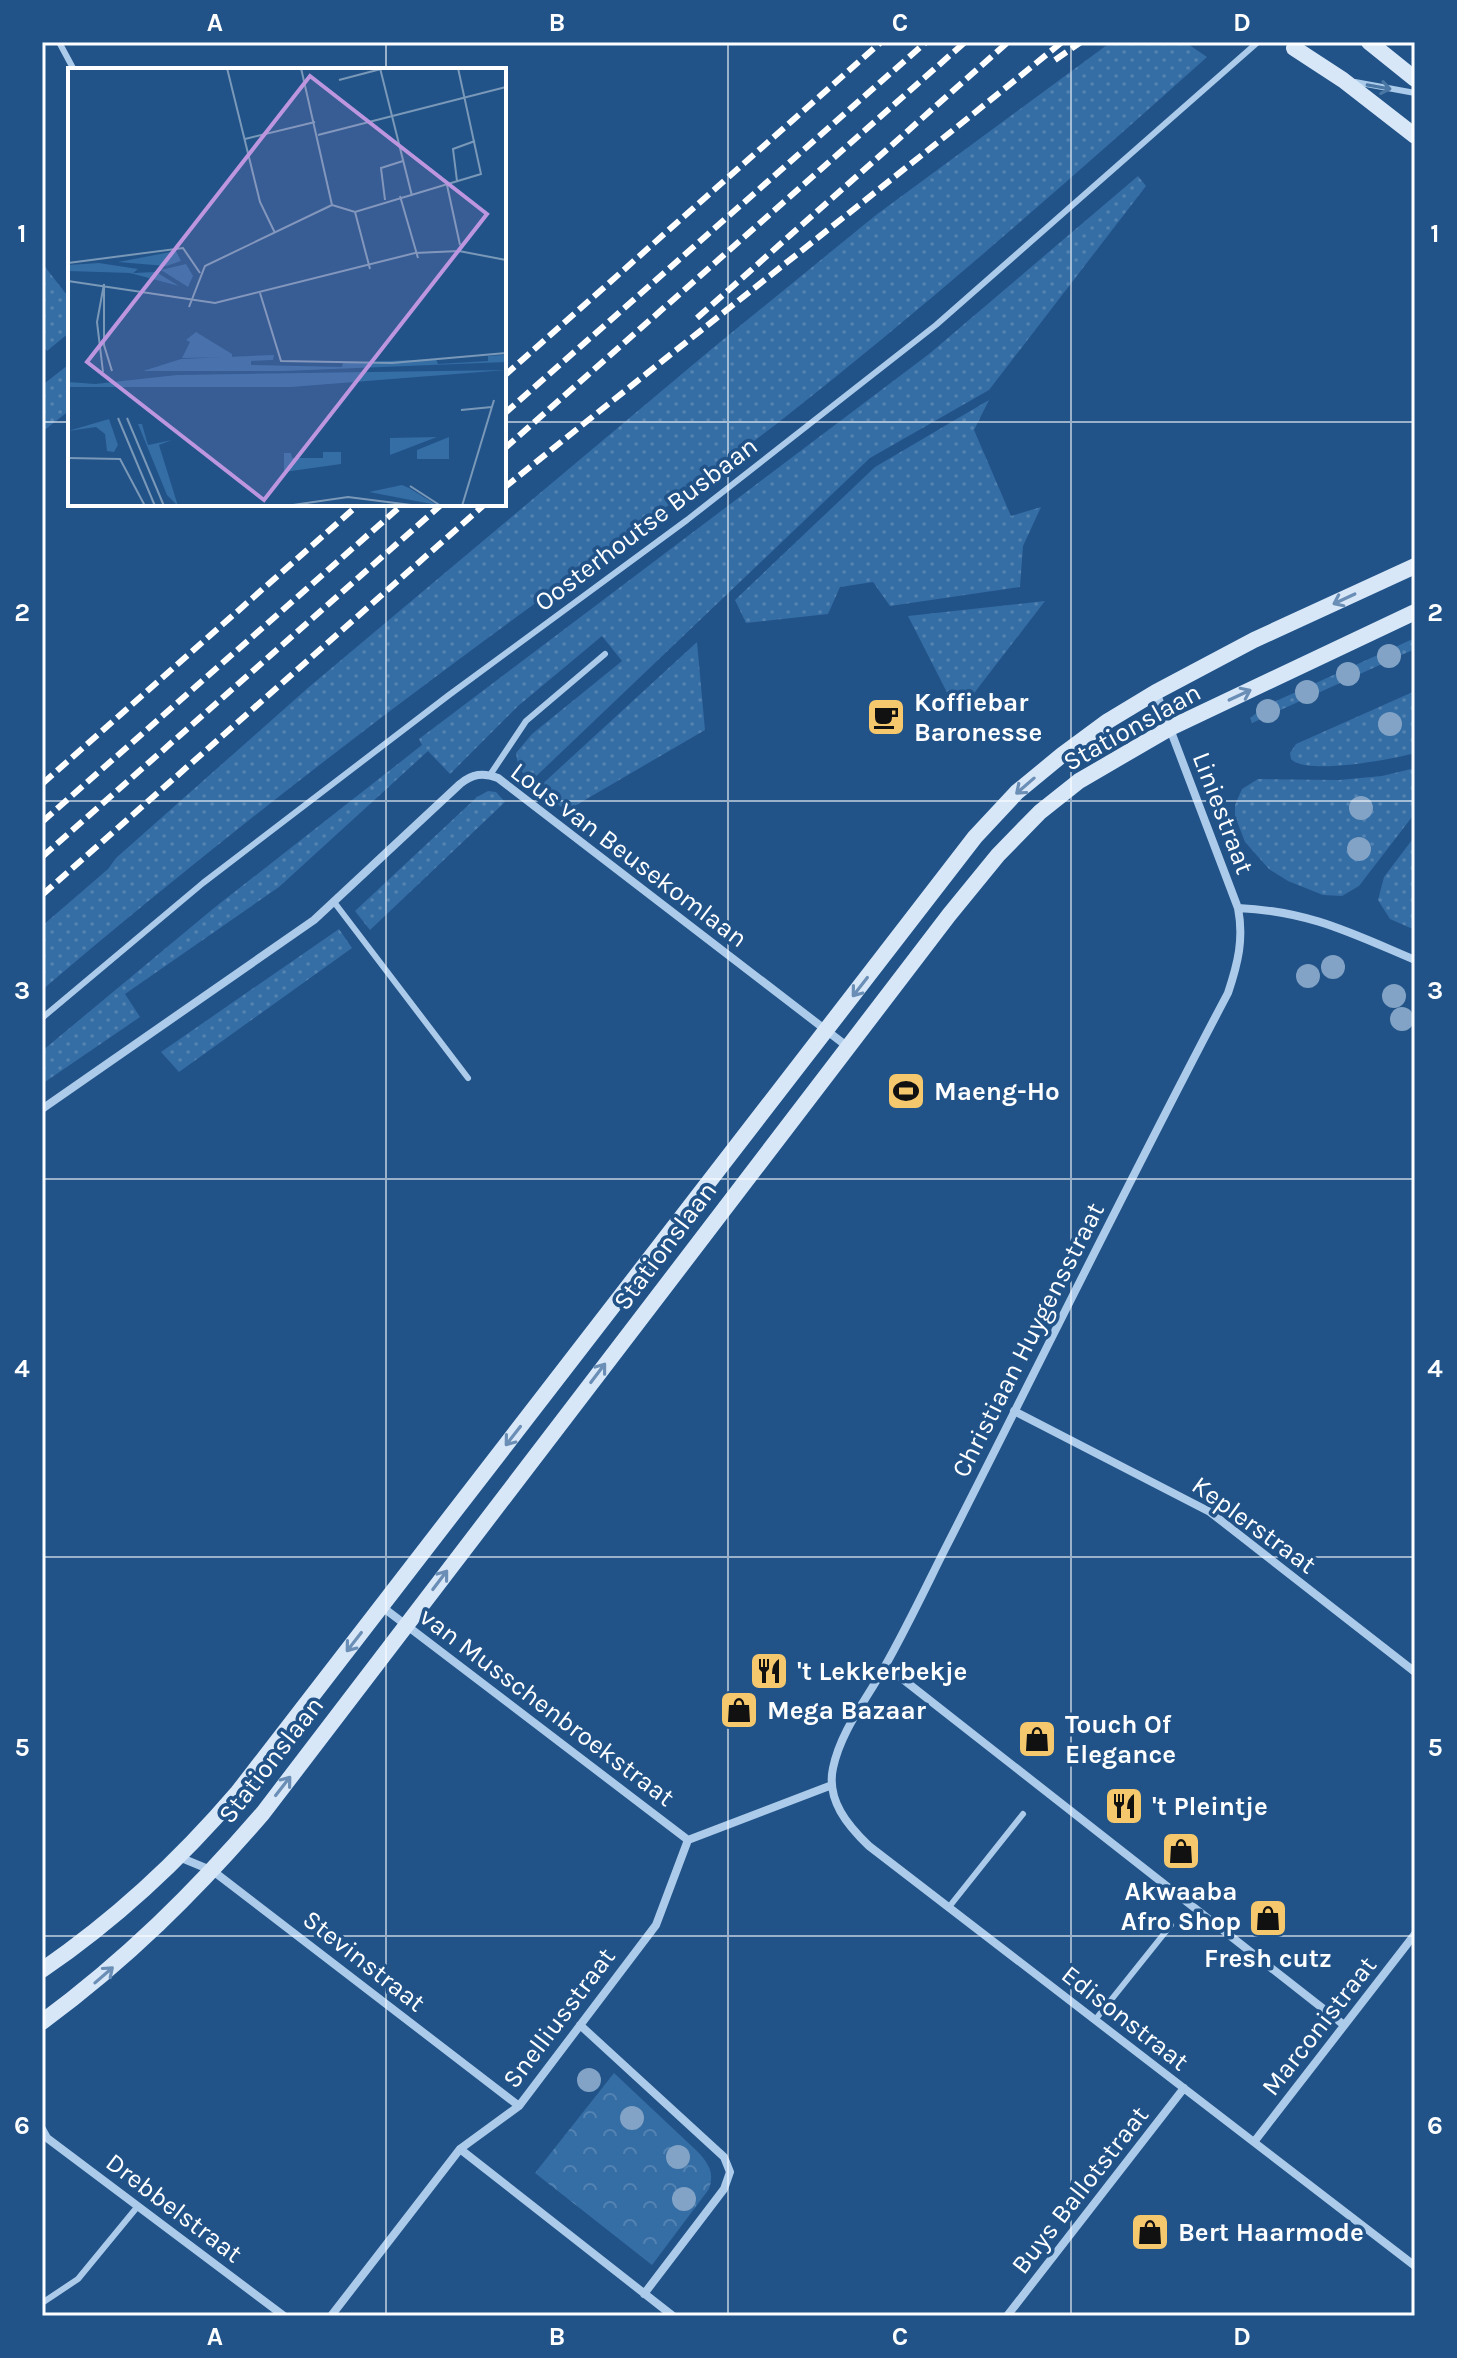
<svg xmlns="http://www.w3.org/2000/svg" width="1457" height="2358" font-family="Karla,sans-serif">
	<style>
		.grass { fill: url(#grass-dots) }
		.forest { fill: url(#forest-crowns) }
		.lines { fill: none; stroke-linecap: round; stroke-linejoin: round }
		.lane { stroke: #accbea; stroke-width: 6 }
		.street { stroke: #accbea; stroke-width: 8 }
		.secondary { stroke: #d7e7f8; stroke-width: 16 }
		.rail { stroke: #fff; stroke-width: 6; stroke-dasharray: 14 6; stroke-linecap: butt }
		.tree { fill: #82a3c5 }
		.oneway { stroke: #4b77a5 }
		.oneway2 { stroke: #6a8eb5 }
		.grid { fill: none; stroke: #fff; stroke-width: 2; stroke-opacity: 0.55 }
		.labels { text-anchor: middle; dominant-baseline: central; stroke-width: 7; stroke-linejoin: round; paint-order: stroke }
		.street-label { font-size: 26px; fill: #fff; stroke: #215388 }
		.poi-label { font-size: 26px; font-weight: bold; fill: #fff; stroke: #215388; text-anchor: start }
		.inset-road { fill: none; stroke: #7a98b8; stroke-width: 2 }
		.view { fill: #bd96df; fill-opacity: 0.15; stroke: #bd96df; stroke-width: 4 }
		.inset-edge { fill: none; stroke: #fff; stroke-width: 4 }
		.neatline { fill: none; stroke: #fff; stroke-width: 3 }
		.grid-label { font-size: 26px; text-anchor: middle; font-weight: bold; fill: #fff }
	</style>
	<defs>
		<pattern id="grass-dots" width="8" height="8" patternUnits="userSpaceOnUse" patternTransform="scale(2)"><rect width="8" height="8" fill="#356da5"/><path d="M2 2h.1M6 6h.1" fill="none" stroke="#5383b2" stroke-width="1.8" stroke-linecap="round"/></pattern>
		<pattern id="forest-crowns" width="20" height="18" patternUnits="userSpaceOnUse" patternTransform="scale(2)"><rect width="20" height="18" fill="#356da5"/><path d="M2 6a3 3 0 1 1 6 0M12 15a3 3 0 1 1 6 0" fill="none" stroke="#5383b2"/></pattern>
	</defs>
	<rect width="100%" height="100%" fill="#215388"/>
	<path class="grass" d="M1111,42H1185L1207,57C1067,182 927,306 779,422C638,530 493,632 352,740C246,821 143,904 42,990V926L108,869L116,858L309,687L714,347L876,215Z
		M1138,176L1146,186L989,390L870,458L529,783L518,765L516,753L532,734L622,661L602,636L518,706L450,774L428,751L279,887L125,994L140,1017L42,1084V1051L214,908L422,745L419,739L929,354Z
		M42,263L70,299V332L47,351L42,345Z
		M68,365L70,368V410L42,432V380L45,383Z
		M989,400L974,430L1011,516L1041,507L1023,546L1020,587L890,606L873,582L840,587L828,614L746,623L735,600L875,467Z
		M1045,601L958,714L908,616Z
		M1415,638V649L1252,723L1250,718L1267,705Z
		M697,642L705,730L566,811L538,788Z
		M1415,691V753C1393,759 1306,776 1291,759L1290,753L1296,744Z
		M1415,768V813L1359,886L1342,896L1323,895L1288,881L1269,869L1245,842L1235,816V805L1242,789L1258,779L1339,780L1382,776Z
		M488,791L496,792L505,802L370,930L355,911L477,797Z
		M1415,836V930L1390,919L1378,900L1384,877Z
		M339,929L352,948L179,1072L161,1052Z"/>
	<path class="forest" d="M614,2073L699,2153C710,2166 714,2173 709,2189L652,2265L535,2173Z"/>
	<g class="lines">
		<path class="lane" d="M59,42L74,70
			M1355,82L1415,93
			M490,775L526,721L605,654
			M334,902L468,1078
			M42,1018L203,883L449,695L687,520L936,325L1258,42
			M949,1907L1023,1814
			M1095,2020L1171,1925
			M42,2303L78,2279L138,2206"/>
		<path class="street" d="M1156,692L1238,908C1244,939 1238,963 1228,993C1130,1178 1038,1367 943,1553C924,1591 906,1629 885,1666C867,1699 841,1730 833,1768C826,1800 848,1826 869,1846L1415,2266
			M1238,908C1309,911 1351,933 1415,960
			M42,1109L314,920L460,784C472,774 483,772 498,778L848,1047
			M1014,1411L1210,1512L1415,1672
			M381,1606L688,1840
			M886,1666L1344,2025
			M179,1857L213,1871L519,2106
			M580,2025L724,2157L730,2172L724,2189L644,2294
			M42,2129L47,2138L284,2316
			M1254,2142L1415,1934
			M460,2149L673,2316
			M331,2316L460,2149L519,2106L656,1925L688,1840L832,1785
			M1007,2316L1184,2088"/>
		<path class="secondary" d="M1369,42L1415,79
			M1294,48L1343,80L1415,136
			M42,1970C115,1920 180,1860 238,1792L975,837L1017,792L1062,755L1108,721L1156,692L1254,640L1415,566
			M42,2022C126,1960 195,1892 263,1813L949,915L998,855L1040,812L1079,781L1170,728L1415,612"/>
		<path class="rail" d="M1055,60L1081,42
			M697,318L1008,42
			M504,376L881,42
			M504,414L926,42
			M504,449L965,42
			M504,488C689,338 877,193 1062,42
			M42,784L359,504
			M42,822L403,504
			M42,857L442,504
			M42,895L485,504"/>
	</g>
	<g class="tree">
		<circle cx="1389" cy="656" r="12"/>
		<circle cx="1348" cy="674" r="12"/>
		<circle cx="1307" cy="692" r="12"/>
		<circle cx="1268" cy="711" r="12"/>
		<circle cx="1390" cy="724" r="12"/>
		<circle cx="1361" cy="808" r="12"/>
		<circle cx="1359" cy="849" r="12"/>
		<circle cx="1333" cy="967" r="12"/>
		<circle cx="1308" cy="976" r="12"/>
		<circle cx="1394" cy="996" r="12"/>
		<circle cx="1402" cy="1019" r="12"/>
		<circle cx="589" cy="2080" r="12"/>
		<circle cx="632" cy="2118" r="12"/>
		<circle cx="678" cy="2157" r="12"/>
		<circle cx="684" cy="2199" r="12"/>
	</g>
	<defs><path id="oneway-shaft" d="M-6 0H5M1.5-3L5.5 0L1.5 3" fill="none" stroke-width="1.6" stroke-linecap="round" stroke-linejoin="round" transform="scale(2)"/></defs>
	<use class="oneway" href="#oneway-shaft" transform="translate(1379 87) rotate(10)"/>
	<g class="oneway2">
		<use href="#oneway-shaft" transform="translate(1344 599) rotate(155)"/>
		<use href="#oneway-shaft" transform="translate(1240 695) rotate(-25)"/>
		<use href="#oneway-shaft" transform="translate(1025 786) rotate(139)"/>
		<use href="#oneway-shaft" transform="translate(860 987) rotate(128)"/>
		<use href="#oneway-shaft" transform="translate(598 1373) rotate(-53)"/>
		<use href="#oneway-shaft" transform="translate(513 1436) rotate(128)"/>
		<use href="#oneway-shaft" transform="translate(440 1580) rotate(-53)"/>
		<use href="#oneway-shaft" transform="translate(354 1642) rotate(128)"/>
		<use href="#oneway-shaft" transform="translate(283 1786) rotate(-52)"/>
		<use href="#oneway-shaft" transform="translate(104 1975) rotate(-41)"/>
	</g>
	<path class="grid" d="M386,42V70M728,42V2316M1071,42V2316M42,422H70M504,422H1415M386,504V2316M42,801H1415M42,1179H1415M42,1557H1415M42,1936H1415"/>
	<defs>
		<symbol id="cafe-square" viewBox="-11 -11 22 22"><rect x="-9" y="-9" width="18" height="18" rx="4" fill="#f6c86e" stroke="#215388"/><path d="M-5.5-4.5H6V0H3Q3 3.5 0 3.5H-2.5Q-5.5 3.5-5.5 0ZM3-3.2v2h1.7v-2ZM-6 4.5H4V6H-6Z" fill="#111"/></symbol>
		<symbol id="stadium-square" viewBox="-11 -11 22 22"><rect x="-9" y="-9" width="18" height="18" rx="4" fill="#f6c86e" stroke="#215388"/><path d="M0-5a6.5 5 0 1 0 0 10a6.5 5 0 1 0 0-10ZM-3.5-1.8h7v3.6h-7Z" fill="#111"/></symbol>
		<symbol id="restaurant-square" viewBox="-11 -11 22 22"><rect x="-9" y="-9" width="18" height="18" rx="4" fill="#f6c86e" stroke="#215388"/><path d="M-5-6h1v4h1v-4h1v4h1v-4h1v5L-1.5 .5V6h-2V.5L-5-1ZM5-6V6H3V1.5H1.5Q1.5-4 5-6Z" fill="#111"/></symbol>
		<symbol id="shop-square" viewBox="-11 -11 22 22"><rect x="-9" y="-9" width="18" height="18" rx="4" fill="#f6c86e" stroke="#215388"/><path d="M-5-2.5h2.3a2.7 3.5 0 0 1 5.4 0H5L5.5 6h-11ZM-1.5-2.5h3a1.5 2.3 0 0 0-3 0Z" fill="#111"/></symbol>
	</defs>
	<g fill-rule="evenodd">
		<use href="#cafe-square" x="864" y="695" width="44" height="44"/>
		<use href="#stadium-square" x="884" y="1069" width="44" height="44"/>
		<use href="#restaurant-square" x="747" y="1649" width="44" height="44"/>
		<use href="#shop-square" x="717" y="1688" width="44" height="44"/>
		<use href="#shop-square" x="1015" y="1717" width="44" height="44"/>
		<use href="#restaurant-square" x="1102" y="1784" width="44" height="44"/>
		<use href="#shop-square" x="1159" y="1829" width="44" height="44"/>
		<use href="#shop-square" x="1246" y="1896" width="44" height="44"/>
		<use href="#shop-square" x="1128" y="2210" width="44" height="44"/>
	</g>
	<g class="labels">
		<g class="street-label">
			<text transform="translate(646 524) rotate(-37)">Oosterhoutse Busbaan</text>
			<text transform="translate(1132 727) rotate(-29)">Stationslaan</text>
			<text transform="translate(1223 813) rotate(69)">Liniestraat</text>
			<text transform="translate(629 855) rotate(37)">Lous van Beusekomlaan</text>
			<text transform="translate(665 1246) rotate(-53)">Stationslaan</text>
			<text transform="translate(1028 1340) rotate(-63)">Christiaan Huygensstraat</text>
			<text transform="translate(1254 1525) rotate(36)">Keplerstraat</text>
			<text transform="translate(547 1707) rotate(37)">van Musschenbroekstraat</text>
			<text transform="translate(271 1760) rotate(-52)">Stationslaan</text>
			<text transform="translate(364 1961) rotate(38)">Stevinstraat</text>
			<text transform="translate(559 2018) rotate(-53)">Snelliusstraat</text>
			<text transform="translate(1125 2018) rotate(38)">Edisonstraat</text>
			<text transform="translate(1319 2026) rotate(-52)">Marconistraat</text>
			<text transform="translate(1080 2190) rotate(-52)">Buys Ballotstraat</text>
			<text transform="translate(174 2208) rotate(37)">Drebbelstraat</text>
		</g>
		<g class="poi-label">
			<text x="914" y="702">Koffiebar<tspan x="914" dy="30">Baronesse</tspan></text>
			<text x="934" y="1091">Maeng-Ho</text>
			<text x="797" y="1671">'t Lekkerbekje</text>
			<text x="767" y="1710">Mega Bazaar</text>
			<text x="1065" y="1724">Touch Of<tspan x="1065" dy="30">Elegance</tspan></text>
			<text x="1152" y="1806">'t Pleintje</text>
			<text x="1181" y="1891" text-anchor="middle">Akwaaba<tspan x="1181" dy="30">Afro Shop</tspan></text>
			<text x="1268" y="1958" text-anchor="middle">Fresh cutz</text>
			<text x="1178" y="2232">Bert Haarmode</text>
		</g>
	</g>
	<g transform="translate(68 68)">
		<rect width="438" height="438" fill="#215388"/>
		<path d="M108,183L113,193L98,198L50,194ZM31,195L70,201L65,205L88,204L111,218L62,205L0,203V197ZM118,196L125,208L120,219L93,202ZM128,264L164,286V289L114,290L122,274L118,272ZM206,287L205,292L183,293V297L274,299L275,295L368,291L370,296L420,293V288L436,287L438,294L215,303H75L113,291ZM438,302L223,319H0V314L27,316L109,307ZM41,351L50,377L46,384L39,383L37,366L28,359L0,363ZM70,356H74L80,377L104,372L91,377L110,438L99,427ZM369,369L322,387V370ZM381,369V391H349V382ZM255,384H273V396L216,404V385H223L224,390H255Z" fill="#356da5"/>
		<path d="M334,417L341,420L369,437L301,424Z" fill="#356da5"/>
		<path class="inset-road" d="M159,0L192,134L207,165M233,0L264,137M312,0L344,128M271,12L313,1M250,67L438,19M177,71L247,54M389,113L385,81L407,73M379,117L392,177M332,128L350,190M317,132L313,100L335,93M264,137L287,144L413,106L390,0M287,144L302,201M0,195L115,180L132,205M0,213L147,235L347,185L391,183L438,192M36,216V277L44,303M192,225L213,293L324,295L438,285M121,239L137,198L264,137M35,304L29,254L36,216M393,342L424,339M50,350L87,438M59,350L96,438M0,390L52,391L77,438M342,418L373,438M218,438L280,429L351,438M394,438L426,332"/>
		<path class="view" d="M242,8L419,146L196,432L19,294Z"/>
		<rect width="438" height="438" class="inset-edge"/>
	</g>
	<rect width="1457" height="2358" fill="none" stroke="#215388" stroke-width="88"/>
	<rect x="44" y="44" width="1369" height="2270" class="neatline"/>
	<g class="grid-label">
		<text x="215" y="31">A</text>
		<text x="557" y="31">B</text>
		<text x="900" y="31">C</text>
		<text x="1242" y="31">D</text>
		<text x="22" y="242">1</text>
		<text x="1435" y="242">1</text>
		<text x="22" y="621">2</text>
		<text x="1435" y="621">2</text>
		<text x="22" y="999">3</text>
		<text x="1435" y="999">3</text>
		<text x="22" y="1377">4</text>
		<text x="1435" y="1377">4</text>
		<text x="22" y="1756">5</text>
		<text x="1435" y="1756">5</text>
		<text x="22" y="2134">6</text>
		<text x="1435" y="2134">6</text>
		<text x="215" y="2345">A</text>
		<text x="557" y="2345">B</text>
		<text x="900" y="2345">C</text>
		<text x="1242" y="2345">D</text>
	</g>
</svg>
